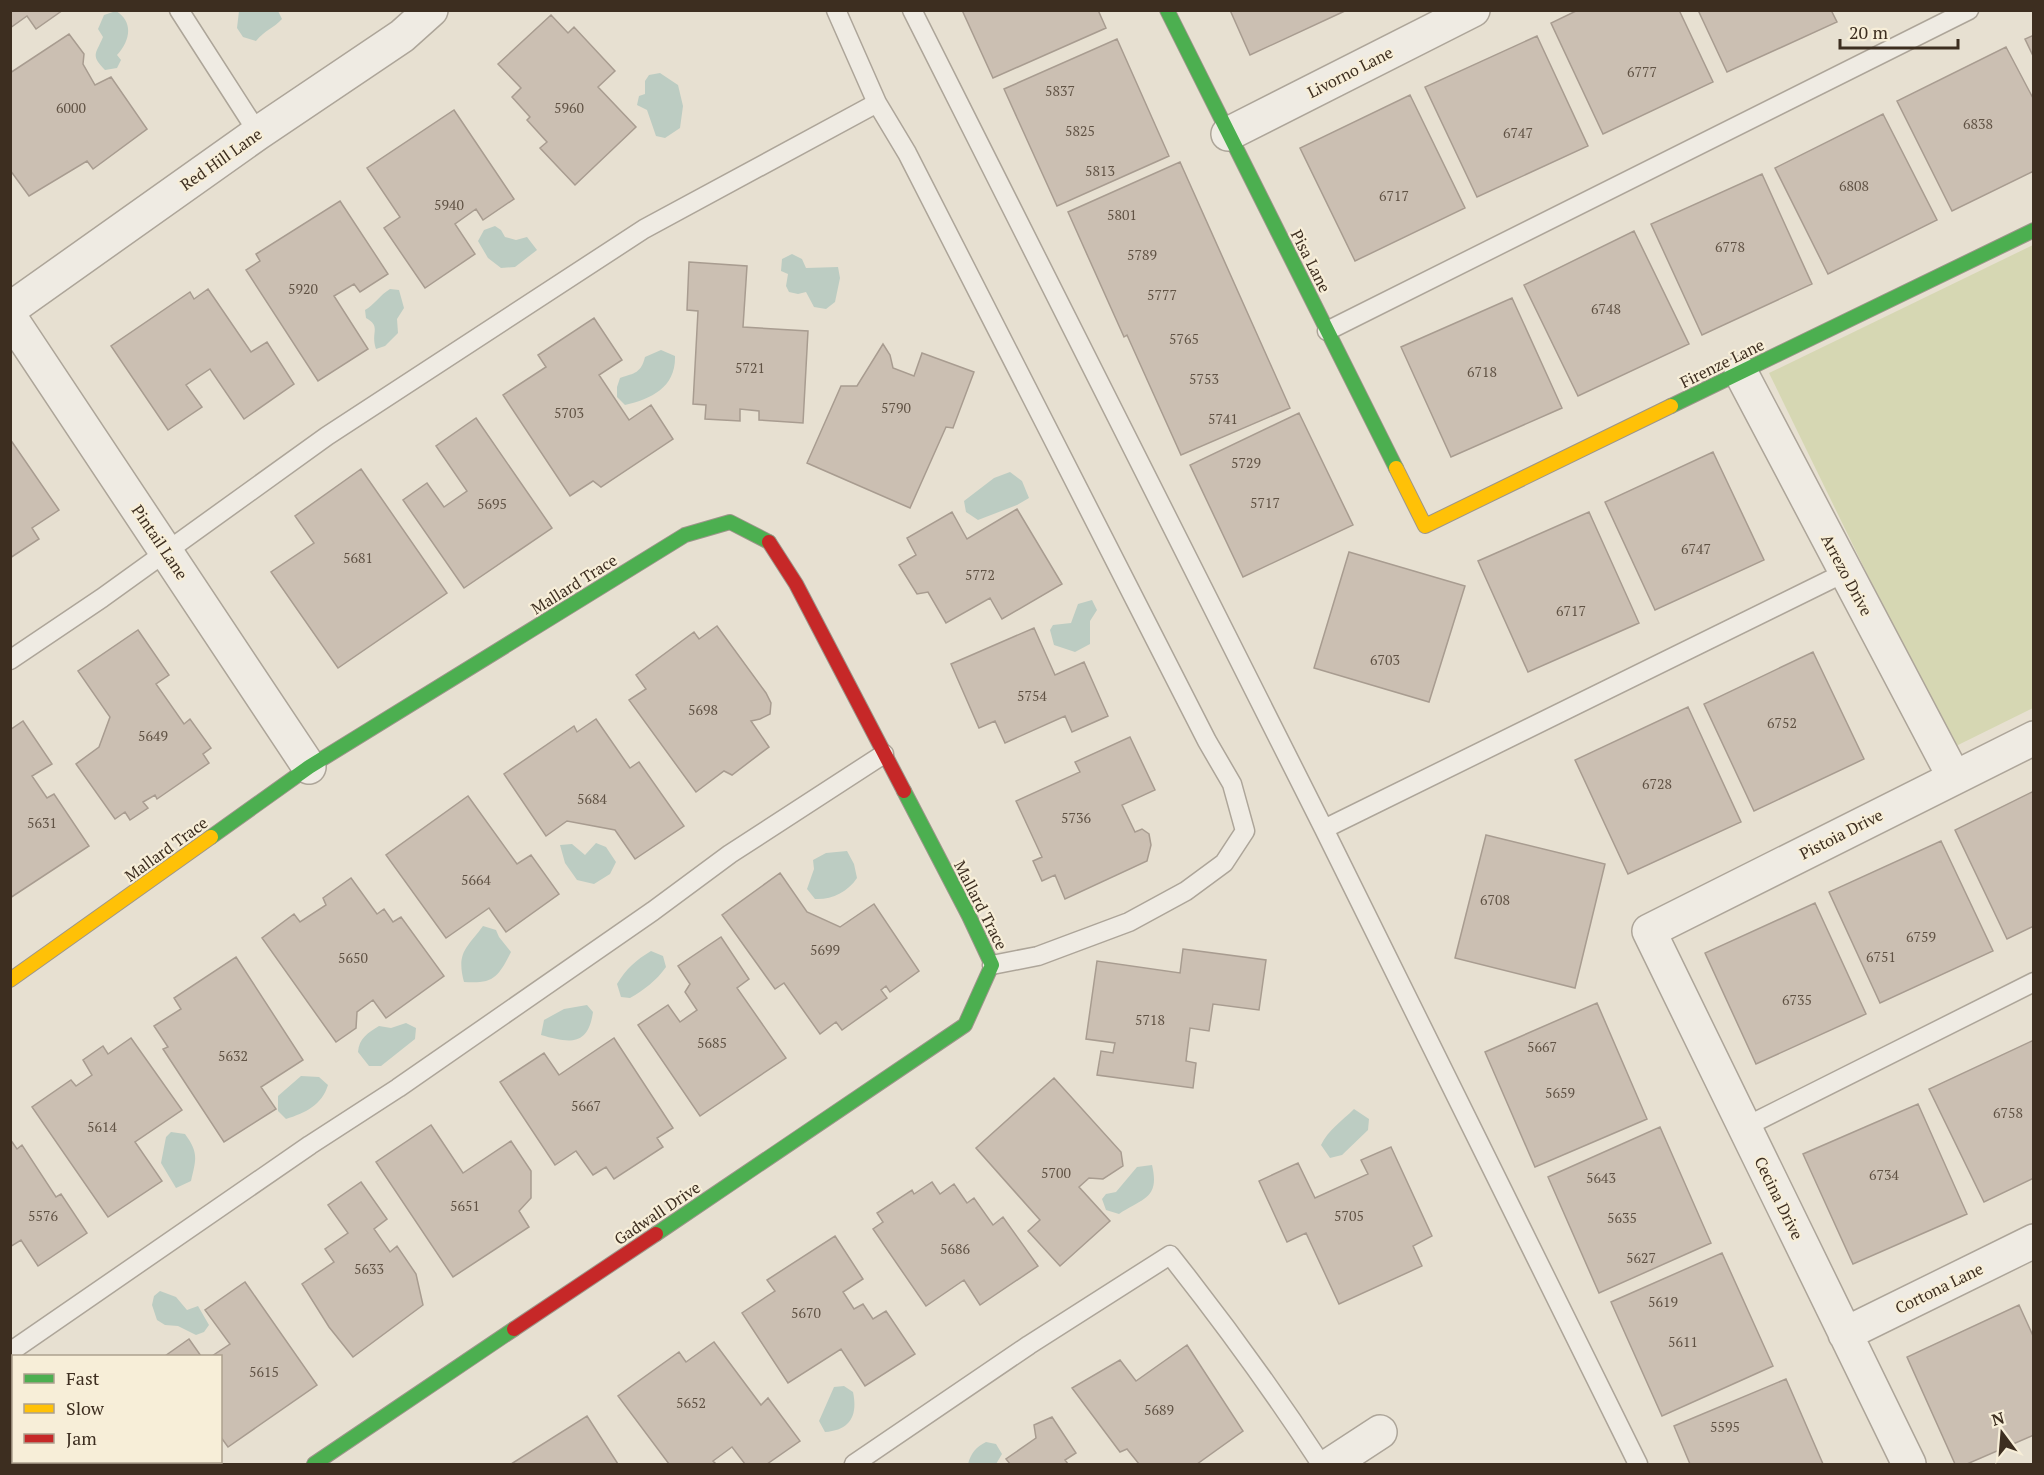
<svg xmlns="http://www.w3.org/2000/svg" width="2044" height="1475" font-family="'PT Serif',serif">
	<style>
		.green { fill: #d6d7b3 }
		.water { fill: #bcccc2 }
		.building { fill: #cbbfb2; stroke: #a89c90; stroke-width: 1.5 }
		.lines { fill: none; stroke-linecap: round; stroke-linejoin: round }
		.lane-casing { stroke: #ada599; stroke-width: 21 }
		.street-casing { stroke: #ada599; stroke-width: 36 }
		.fast-casing { stroke: #9c958a; stroke-width: 16 }
		.slow-casing { stroke: #9c958a; stroke-width: 16 }
		.jam-casing { stroke: #9c958a; stroke-width: 16 }
		.lane { stroke: #efebe3; stroke-width: 18 }
		.street { stroke: #efebe3; stroke-width: 33 }
		.fast { stroke: #4caf50; stroke-width: 14 }
		.slow { stroke: #ffc107; stroke-width: 14 }
		.jam { stroke: #c62828; stroke-width: 14 }
		.labels { text-anchor: middle; dominant-baseline: central; stroke-width: 4.5; stroke-linejoin: round; paint-order: stroke }
		.number-label { font-size: 14px; fill: #605244 }
		.street-label { font-size: 16px; fill: #3d2e20; stroke: #f7eed8 }
	</style>
	<rect width="100%" height="100%" fill="#e7e0d1"/>
	<path class="green" d="M2033,245V708L1952,748L1769,373Z"/>
	<path class="water" d="M116,11C134,22 130,41 117,55L121,60L117,68L105,70C90,55 96,54 103,37L98,29L104,15Z
		M239,11H278L282,19C274,28 265,30 256,41L243,37L237,28Z
		M660,73L678,85L683,106L680,128L665,138L656,136L647,110L637,105L639,96L645,94V81L649,75Z
		M495,226L501,230L505,237L516,240L527,237L537,250L515,267L501,268L488,258L478,241L484,230Z
		M792,254L802,259L806,268L838,267L840,278L835,302L826,309L814,307L806,292L798,294L789,292L786,286L788,274L781,271L782,259Z
		M390,289L399,290L404,308L397,319L398,333L385,346L376,349C370,332 382,327 366,318L365,310C374,305 380,295 390,289Z
		M661,350L675,356C676,387 652,399 625,405L617,397V387L620,378C635,373 641,373 645,357Z
		M1010,472L1022,481L1029,498L1017,505L978,520L966,512L964,501L994,478Z
		M1092,600L1097,610L1090,621V644L1075,652L1054,645L1050,630L1053,625L1071,623L1078,604Z
		M596,843L606,847L616,862L610,874L594,884L577,880L565,863L560,845L572,844L585,855Z
		M847,851L854,864L857,878C848,892 831,900 815,899L807,889L814,869L813,860L826,853Z
		M483,926L496,930L499,937L511,952C498,977 494,984 464,982C456,952 467,948 483,926Z
		M651,951L663,956L666,967C656,981 644,990 630,998L621,997L617,984C626,969 636,960 651,951Z
		M587,1005L593,1012C588,1047 569,1043 541,1035L544,1020L564,1009Z
		M406,1023L416,1028L415,1039L381,1066H369L358,1052C359,1038 368,1033 379,1026L391,1028Z
		M301,1076L319,1077L328,1085C322,1105 305,1113 286,1119L278,1111V1096Z
		M1354,1109L1369,1119L1368,1130L1342,1155L1330,1158L1321,1145C1328,1130 1342,1121 1354,1109Z
		M171,1132L185,1134C199,1153 196,1159 191,1181L176,1188L161,1163L166,1137Z
		M1152,1165C1160,1199 1143,1198 1119,1214L1106,1210L1102,1199L1106,1194L1116,1192L1137,1167Z
		M160,1291L176,1297L187,1310L198,1306L209,1325L204,1332L196,1335L178,1326L165,1325L157,1320L152,1305L154,1296Z
		M844,1386L853,1392C858,1416 850,1430 825,1432L819,1421L834,1387Z
		M986,1442L996,1444L1002,1454L996,1464H968C971,1453 976,1447 986,1442Z"/>
	<path class="building" d="M10,10H63L36,29L27,16L10,28Z
		M962,10H1098L1106,28L993,78Z
		M1230,10H1347L1250,55Z
		M1578,10H1679L1713,82L1603,134L1551,23Z
		M1698,10H1831L1837,22L1727,72Z
		M551,15L568,33L574,27L615,71L598,87L636,127L575,185L540,148L547,142L527,120L530,117L512,97L521,88L498,64Z
		M69,34L84,54L83,64L95,85L111,77L147,129L93,169L87,161L29,196L10,170V73Z
		M2034,35V58L2025,39Z
		M1537,36L1588,146L1477,197L1425,87Z
		M1117,39L1169,156L1057,206L1004,89Z
		M2006,47L2034,100V171L1952,211L1897,101Z
		M1410,95L1465,208L1355,261L1300,148Z
		M454,110L514,199L483,220L476,209L455,224L475,254L425,288L384,228L400,217L367,168Z
		M1883,114L1937,220L1828,274L1775,168Z
		M1180,162L1290,408L1181,455L1127,335L1124,337L1068,212Z
		M1762,174L1812,284L1702,335L1651,224Z
		M340,201L388,274L360,292L354,284L334,296L368,349L318,381L246,270L260,261L256,254Z
		M1634,231L1689,344L1578,396L1524,285Z
		M689,262L747,266L743,327L808,331L803,423L759,420V411L740,409V421L705,419L706,405L693,404L698,311L687,310Z
		M208,289L251,352L267,342L294,384L244,419L210,369L186,385L202,407L168,430L111,346L190,292L194,299Z
		M1512,298L1562,408L1451,457L1401,347Z
		M594,318L622,360L599,375L629,420L651,405L673,439L601,487L593,481L570,496L503,395L546,367L538,355Z
		M883,344L890,355L893,368L914,376L922,353L974,372L953,428L946,427L910,508L807,463L841,386H857Z
		M1299,413L1353,525L1243,577L1190,465Z
		M476,418L552,528L464,588L403,500L427,483L444,507L467,491L436,446Z
		M10,439L59,510L32,528L39,539L10,558Z
		M1713,452L1764,560L1655,610L1605,502Z
		M361,469L447,593L338,668L271,572L314,543L295,516Z
		M1017,509L1062,584L1002,619L990,598L946,623L928,592L917,594L899,565L916,555L907,538L952,512L967,539Z
		M1589,512L1639,623L1528,672L1478,561Z
		M1349,552L1465,586L1429,702L1314,668Z
		M717,626L766,693L771,703L770,714L760,719L751,721L769,747L732,775L724,771L696,792L629,700L646,689L636,675L694,632L699,639Z
		M1034,628L1055,675L1084,662L1108,716L1072,732L1065,716L1005,743L995,721L979,728L951,664Z
		M138,630L169,675L156,684L184,724L190,719L211,748L203,754L209,763L157,799L155,795L143,802L148,808L130,820L125,812L115,819L76,764L99,747L110,717L78,671Z
		M1813,652L1864,759L1754,811L1704,704Z
		M1688,707L1741,822L1628,874L1575,760Z
		M596,719L630,768L639,762L684,826L635,859L615,830L567,821L546,836L504,774L574,726L577,732Z
		M23,721L52,764L32,776L47,798L54,794L89,846L10,898V730Z
		M1130,737L1155,790L1122,805L1135,832L1142,829L1149,834L1151,845L1147,861L1065,899L1055,875L1042,881L1033,861L1042,857L1016,801L1080,772L1075,762Z
		M2034,791V926L2007,939L1955,830Z
		M468,796L517,864L531,855L559,894L506,932L489,908L446,938L386,855Z
		M1486,835L1605,864L1575,988L1455,958Z
		M1941,841L1993,951L1880,1003L1829,892Z
		M780,873L807,912L840,927L874,904L919,971L890,992L886,986L881,990L887,998L842,1030L836,1022L820,1034L784,983L775,989L722,915Z
		M351,878L377,914L384,909L393,922L401,917L444,976L386,1018L373,1000L357,1012L356,1028L336,1042L262,938L294,914L300,922L326,905L323,898Z
		M1815,903L1866,1014L1756,1064L1705,953Z
		M721,937L749,979L737,988L786,1058L700,1116L638,1025L668,1005L680,1022L697,1010L685,992L690,984L678,966Z
		M1183,949L1266,960L1259,1010L1213,1004L1209,1031L1190,1028L1186,1061L1196,1063L1193,1088L1097,1075L1101,1051L1113,1053L1115,1043L1086,1039L1097,961L1180,973Z
		M236,957L303,1060L261,1087L276,1109L224,1142L163,1049L168,1047L154,1026L181,1009L174,998Z
		M1597,1003L1647,1119L1535,1167L1485,1052Z
		M131,1038L182,1110L135,1142L162,1181L108,1217L32,1107L71,1080L76,1086L92,1075L83,1060L103,1046L108,1054Z
		M614,1038L673,1128L657,1138L663,1147L614,1179L606,1167L593,1175L576,1151L555,1165L500,1082L544,1053L559,1075Z
		M2034,1040V1178L1984,1202L1929,1089Z
		M1054,1078L1121,1152L1123,1166L1103,1179L1089,1178L1079,1187L1110,1221L1060,1266L1028,1231L1040,1220L976,1148Z
		M1918,1104L1967,1214L1853,1264L1803,1154Z
		M431,1125L463,1173L511,1141L531,1171V1198L519,1211L529,1227L453,1277L376,1162Z
		M1660,1127L1711,1243L1599,1293L1548,1177Z
		M10,1139L17,1149L22,1145L56,1197L61,1194L87,1233L38,1266L21,1240L10,1247Z
		M1391,1147L1432,1236L1413,1246L1422,1266L1339,1304L1306,1233L1287,1242L1259,1181L1298,1163L1315,1198L1368,1174L1361,1160Z
		M361,1182L387,1219L374,1229L390,1252L397,1246L416,1274L423,1305L353,1357L329,1327L302,1284L334,1262L325,1249L348,1233L328,1205Z
		M932,1182L940,1194L954,1184L967,1203L974,1198L993,1225L1003,1217L1038,1266L980,1305L964,1280L926,1306L873,1229L883,1222L877,1213L912,1190L914,1194Z
		M835,1236L863,1279L843,1292L854,1309L863,1304L873,1319L886,1311L915,1354L865,1386L841,1349L788,1383L742,1313L775,1291L767,1280Z
		M1722,1253L1773,1366L1662,1416L1611,1302Z
		M245,1282L317,1385L228,1447L220,1436V1356H212L230,1344L205,1310Z
		M2019,1305L2034,1338V1435L1967,1464H1955L1907,1357Z
		M189,1339L201,1356H165Z
		M714,1342L761,1405L768,1398L800,1441L767,1464H745L732,1447L713,1461L716,1464H669L618,1396L679,1352L686,1362Z
		M1187,1345L1243,1431L1197,1464H1139L1127,1449L1120,1452L1072,1388L1120,1360L1136,1381Z
		M1786,1379L1823,1464H1690L1674,1426Z
		M587,1416L618,1464H511Z
		M1052,1417L1076,1453L1065,1460L1068,1464H1010L1006,1459L1036,1438L1034,1425Z
		M10,1424L14,1428V1462H36L39,1464H10Z
		M77,1462H207L208,1464H79Z"/>
	<g class="lines">
		<defs>
			<path id="lane" d="M179,10L258,133
				M836,10L877,103L907,153L1207,741L1232,784L1245,831L1224,863L1186,891L1129,922L1038,956L992,965
				M912,10L1324,829L1638,1464
				M1327,331L1969,10
				M10,660L102,598L327,436L644,229L877,103
				M1324,829L1846,572
				M1745,1127L2034,982
				M10,1352L310,1145L398,1088L653,911L730,854L884,754
				M854,1464L1029,1345L1170,1255C1224,1323 1274,1392 1321,1464"/>
			<path id="street" d="M1228,134L1473,10
				M10,309L258,133L402,36L431,10
				M10,317L309,767
				M1741,373L1954,777
				M1845,1334L2034,1241
				M1331,1464L1380,1432
				M1909,1464L1649,931L2034,738"/>
			<path id="fast" d="M1167,10L1396,468
				M1671,406L2034,230
				M211,837L309,767L685,535L730,522L769,542
				M656,1234L965,1025L992,965L969,916L904,791
				M314,1464L514,1329"/>
			<path id="slow" d="M1396,468L1425,526L1671,406
				M10,980L211,837"/>
			<path id="jam" d="M769,542L796,584L904,791
				M514,1329L656,1234"/>
		</defs>
		<use href="#lane" class="lane-casing"/>
		<use href="#street" class="street-casing"/>
		<use href="#fast" class="fast-casing"/>
		<use href="#slow" class="slow-casing"/>
		<use href="#jam" class="jam-casing"/>
		<use href="#lane" class="lane"/>
		<use href="#street" class="street"/>
		<use href="#fast" class="fast"/>
		<use href="#slow" class="slow"/>
		<use href="#jam" class="jam"/>
	</g>
	<g class="labels">
		<g class="number-label">
			<text x="1642" y="71">6777</text>
			<text x="1060" y="90">5837</text>
			<text x="71" y="107">6000</text>
			<text x="569" y="107">5960</text>
			<text x="1978" y="123">6838</text>
			<text x="1080" y="130">5825</text>
			<text x="1518" y="132">6747</text>
			<text x="1100" y="170">5813</text>
			<text x="1854" y="185">6808</text>
			<text x="1394" y="195">6717</text>
			<text x="449" y="204">5940</text>
			<text x="1122" y="214">5801</text>
			<text x="1730" y="246">6778</text>
			<text x="1142" y="254">5789</text>
			<text x="303" y="288">5920</text>
			<text x="1162" y="294">5777</text>
			<text x="1606" y="308">6748</text>
			<text x="1184" y="338">5765</text>
			<text x="750" y="367">5721</text>
			<text x="1482" y="371">6718</text>
			<text x="1204" y="378">5753</text>
			<text x="896" y="407">5790</text>
			<text x="569" y="412">5703</text>
			<text x="1223" y="418">5741</text>
			<text x="1246" y="462">5729</text>
			<text x="1265" y="502">5717</text>
			<text x="492" y="503">5695</text>
			<text x="1696" y="548">6747</text>
			<text x="358" y="557">5681</text>
			<text x="980" y="574">5772</text>
			<text x="1571" y="610">6717</text>
			<text x="1385" y="659">6703</text>
			<text x="1032" y="695">5754</text>
			<text x="703" y="709">5698</text>
			<text x="1782" y="722">6752</text>
			<text x="153" y="735">5649</text>
			<text x="1657" y="783">6728</text>
			<text x="592" y="798">5684</text>
			<text x="1076" y="817">5736</text>
			<text x="42" y="822">5631</text>
			<text x="476" y="879">5664</text>
			<text x="1495" y="899">6708</text>
			<text x="1921" y="936">6759</text>
			<text x="825" y="949">5699</text>
			<text x="1881" y="956">6751</text>
			<text x="353" y="957">5650</text>
			<text x="1797" y="999">6735</text>
			<text x="1150" y="1019">5718</text>
			<text x="712" y="1042">5685</text>
			<text x="1542" y="1046">5667</text>
			<text x="233" y="1055">5632</text>
			<text x="1560" y="1092">5659</text>
			<text x="586" y="1105">5667</text>
			<text x="2008" y="1112">6758</text>
			<text x="102" y="1126">5614</text>
			<text x="1056" y="1172">5700</text>
			<text x="1884" y="1174">6734</text>
			<text x="1601" y="1177">5643</text>
			<text x="465" y="1205">5651</text>
			<text x="43" y="1215">5576</text>
			<text x="1349" y="1215">5705</text>
			<text x="1622" y="1217">5635</text>
			<text x="955" y="1248">5686</text>
			<text x="1641" y="1257">5627</text>
			<text x="369" y="1268">5633</text>
			<text x="1663" y="1301">5619</text>
			<text x="806" y="1312">5670</text>
			<text x="1683" y="1341">5611</text>
			<text x="264" y="1371">5615</text>
			<text x="691" y="1402">5652</text>
			<text x="1159" y="1409">5689</text>
			<text x="1725" y="1426">5595</text>
		</g>
		<g class="street-label">
			<text transform="translate(1350 72) rotate(-27)">Livorno Lane</text>
			<text transform="translate(221 159) rotate(-35)">Red Hill Lane</text>
			<text transform="translate(1311 261) rotate(63)">Pisa Lane</text>
			<text transform="translate(1722 363) rotate(-26)">Firenze Lane</text>
			<text transform="translate(160 542) rotate(56)">Pintail Lane</text>
			<text transform="translate(1847 575) rotate(62)">Arrezo Drive</text>
			<text transform="translate(574 584) rotate(-32)">Mallard Trace</text>
			<text transform="translate(1841 834) rotate(-27)">Pistoia Drive</text>
			<text transform="translate(166 849) rotate(-36)">Mallard Trace</text>
			<text transform="translate(981 905) rotate(63)">Mallard Trace</text>
			<text transform="translate(1779 1198) rotate(64)">Cecina Drive</text>
			<text transform="translate(657 1213) rotate(-34)">Gadwall Drive</text>
			<text transform="translate(1939 1288) rotate(-26)">Cortona Lane</text>
		</g>
	</g>
	<rect width="2044" height="1475" fill="none" stroke="#3d2e20" stroke-width="24"/>
	<rect x="12" y="1355" width="210" height="108" fill="#f7eed8" stroke="#ada18e" stroke-width="1.5"/>
	<rect x="24" y="1374" width="30" height="9" fill="#4caf50" stroke="#ada18e" stroke-width="1.5"/>
	<text x="66" y="1385" font-size="18" fill="#3d2e20">Fast</text>
	<rect x="24" y="1404" width="30" height="9" fill="#ffc107" stroke="#ada18e" stroke-width="1.5"/>
	<text x="66" y="1415" font-size="18" fill="#3d2e20">Slow</text>
	<rect x="24" y="1434" width="30" height="9" fill="#c62828" stroke="#ada18e" stroke-width="1.5"/>
	<text x="66" y="1445" font-size="18" fill="#3d2e20">Jam</text>
	<g transform="translate(2002 1433) rotate(344)" stroke="#f7eed8" stroke-width="4.5" paint-order="stroke">
	<path d="M0-4.5L10 22L0 15L-10 22Z" fill="#3d2e20"/>
	<text y="-9" font-size="16" font-weight="bold" text-anchor="middle" fill="#3d2e20">N</text>
	</g>
	<path d="M1840 39v9h118v-9" fill="none" stroke="#3d2e20" stroke-width="3"/>
	<text x="1849" y="39" font-size="18" fill="#3d2e20" stroke="#f7eed8" stroke-width="4.5" paint-order="stroke">20 m</text>
</svg>
